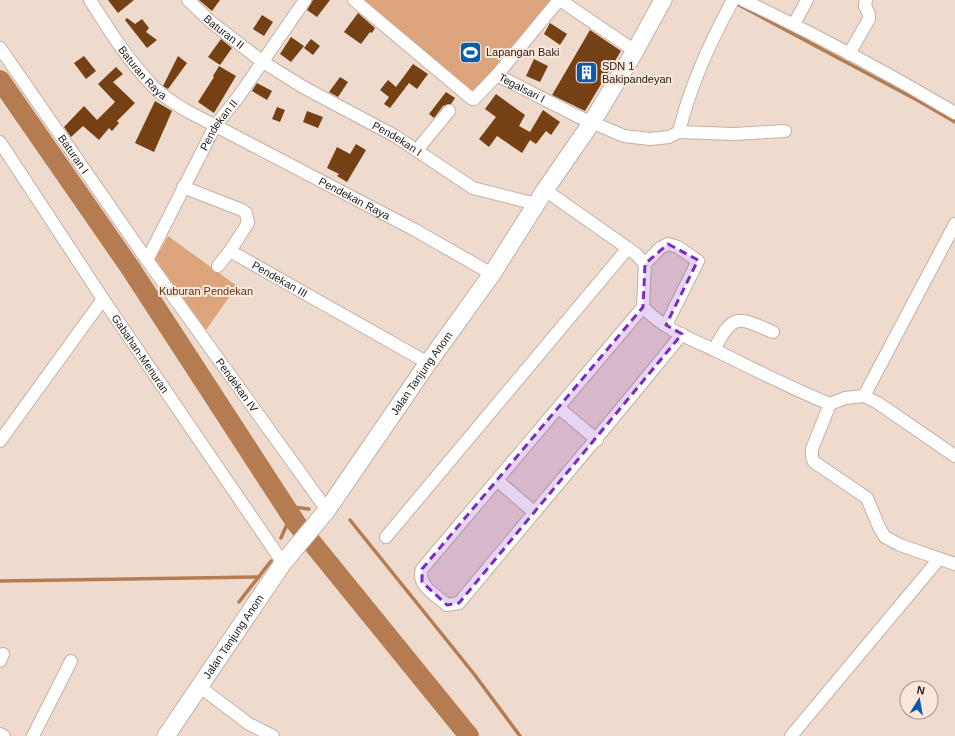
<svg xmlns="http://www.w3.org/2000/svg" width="955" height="736" font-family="Arial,sans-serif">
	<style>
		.green { fill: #dda37a }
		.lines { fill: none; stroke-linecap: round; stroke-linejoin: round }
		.stream { stroke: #b57b51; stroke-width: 3.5 }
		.river { stroke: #b57b51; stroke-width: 20 }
		.building { fill: #744014 }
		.street-casing { stroke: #c3b1a5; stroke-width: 14 }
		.secondary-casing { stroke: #c3b1a5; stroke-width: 19 }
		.street { stroke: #fff; stroke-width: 12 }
		.secondary { stroke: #fff; stroke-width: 17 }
		.marked { fill: #7b2cbf; fill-opacity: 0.2; stroke: #7b2cbf; stroke-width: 3; stroke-dasharray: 8 5; stroke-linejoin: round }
		.labels { text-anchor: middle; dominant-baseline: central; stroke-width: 4; stroke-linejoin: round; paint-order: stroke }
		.street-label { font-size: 11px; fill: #28211d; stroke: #fbe8db }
		.poi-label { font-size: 11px; fill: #28211d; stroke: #fbe8db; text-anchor: start }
		.park-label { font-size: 11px; fill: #5b3313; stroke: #fbe8db }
	</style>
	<rect width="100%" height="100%" fill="#eedbce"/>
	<path class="green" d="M356,0H552L480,99Z
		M168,236L237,286L206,330L155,259Z"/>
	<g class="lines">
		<path class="stream" d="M739,5L917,100L955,122
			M285,506L309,509
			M350,520L474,674L520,736
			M281,538L291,515
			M0,581L259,577
			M239,602L271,561"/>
		<path class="river" d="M0,80L131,269L296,523L469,736"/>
	</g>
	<path class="building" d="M108,0H134L118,13Z
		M199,0H220L212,11Z
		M313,0H330L317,17L307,10Z
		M358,13L375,28L372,33L370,32L361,44L344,32Z
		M262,15L273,22L264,36L253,29Z
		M127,18L135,24L142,19L149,28L146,32L157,40L147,48L125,20Z
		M550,23L567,34L560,45L544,34Z
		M590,30L621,51L585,111L552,95Z
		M291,37L304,46L291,62L280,54Z
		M221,39L232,48L220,65L208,57Z
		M311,39L320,46L313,55L304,48Z
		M84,56L96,71L86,79L74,63Z
		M178,56L187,63L168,89L163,86Z
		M534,59L548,66L540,82L526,76Z
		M413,64L428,74L417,89L409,83L390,108L384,104L389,97L380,90L388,80L396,87Z
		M219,66L236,76L214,113L198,102L214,77L213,76Z
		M116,67L123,74L113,82L135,103L117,121L119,123L112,131L109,128L99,140L83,126L71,137L64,127L84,106L97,120L115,102L98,84Z
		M340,77L348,82L338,97L329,92Z
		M257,83L272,91L267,100L252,91Z
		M446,92L455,98L451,104L443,106L434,118L429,114Z
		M496,94L525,115L519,126L530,132L543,110L560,122L551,135L546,131L536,144L530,140L522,153L497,136L489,147L479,139L496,117L485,109Z
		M155,101L172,111L154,152L135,143Z
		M277,107L285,110L280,122L272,119Z
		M307,111L323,117L318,128L303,122Z
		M356,144L366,150L347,182L337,176L339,174L327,168L337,147L350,154Z"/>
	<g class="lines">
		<defs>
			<g id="street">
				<path id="s1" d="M90,0C109,30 129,62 154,87C163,97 176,104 187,111L415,230L492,274"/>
				<path id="s2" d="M188,0L211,22L263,62L303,87L395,136L473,188L536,204"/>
				<path d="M354,0L472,99H474L497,75L559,0"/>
				<path d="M560,0L635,51"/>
				<path d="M743,0C815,34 886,72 955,113"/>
				<path d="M794,24L807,0"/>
				<path id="s3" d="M0,48L147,260L327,510"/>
				<path d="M849,54L869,19V14L865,6L866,0"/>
				<path id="s4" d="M497,75L577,116L624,136L650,139L669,137L679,132C690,85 710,42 733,0"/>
				<path d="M679,132L734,134L785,131"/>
				<path id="s5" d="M0,142L103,299L283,563"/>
				<path d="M417,150L449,111"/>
				<path id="s6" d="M183,187L242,210L246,213L248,223L230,251L428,363"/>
				<path d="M545,190L636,254L645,264L643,307C663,329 693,340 719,352C756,370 792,389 830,404L845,398L864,396L955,224"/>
				<path id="s7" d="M147,260L215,126L239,96L305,0"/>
				<path d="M645,264L660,248L668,244L678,247L698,261L666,325"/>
				<path d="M218,266L230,251"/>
				<path d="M643,307L422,569C416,585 437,596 447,605L459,603C533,513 609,425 682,334"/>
				<path d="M714,350C733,312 738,317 773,332"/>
				<path d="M864,396L878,403L955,456"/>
				<path d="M830,404L812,449V457L814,462L867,498L879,527L885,537L900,545L955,564"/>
				<path d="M559,408L597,440"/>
				<path d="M0,441L103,299"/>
				<path d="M498,481L534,512"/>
				<path d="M386,537L628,248"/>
				<path d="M0,661L3,654"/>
				<path d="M200,687L249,724L273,736"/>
				<path d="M0,734L4,736"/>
				<path d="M33,736L71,661"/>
				<path d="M791,736L939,559"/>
			</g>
			<g id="secondary">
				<path id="s8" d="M166,736L283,563L327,510L428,363L492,274L545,190L592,122L635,51L663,0"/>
			</g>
		</defs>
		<use href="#street" class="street-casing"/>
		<use href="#secondary" class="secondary-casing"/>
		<use href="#street" class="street"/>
		<use href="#secondary" class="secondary"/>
	</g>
	<path class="marked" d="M668,244L698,260L666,325L682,334L459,603L447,605L422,582V569L643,307L645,264Z"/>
	<defs>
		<symbol id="stadium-square" viewBox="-11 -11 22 22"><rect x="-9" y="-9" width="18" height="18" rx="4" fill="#0a5caa" stroke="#fbe8db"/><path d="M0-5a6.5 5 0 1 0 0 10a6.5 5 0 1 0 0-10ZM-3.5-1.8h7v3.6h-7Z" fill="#fff"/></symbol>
		<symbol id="building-square" viewBox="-11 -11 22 22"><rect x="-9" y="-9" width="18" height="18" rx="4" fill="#0a5caa" stroke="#fbe8db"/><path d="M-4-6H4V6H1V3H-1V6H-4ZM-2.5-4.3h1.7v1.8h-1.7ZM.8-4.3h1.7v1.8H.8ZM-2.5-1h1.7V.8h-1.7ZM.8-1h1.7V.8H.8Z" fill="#fff"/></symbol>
	</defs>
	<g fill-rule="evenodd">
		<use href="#stadium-square" x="458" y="40" width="25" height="25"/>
		<use href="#building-square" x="574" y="60" width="25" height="25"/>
	</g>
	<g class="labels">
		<g class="street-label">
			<text stroke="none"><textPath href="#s2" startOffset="48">Baturan II</textPath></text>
			<text stroke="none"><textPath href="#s1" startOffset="90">Baturan Raya</textPath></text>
			<text stroke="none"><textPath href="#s4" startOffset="28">Tegalsari I</textPath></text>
			<text stroke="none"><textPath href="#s7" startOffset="153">Pendekan II</textPath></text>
			<text stroke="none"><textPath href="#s2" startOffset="252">Pendekan I</textPath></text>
			<text stroke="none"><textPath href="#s3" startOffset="129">Baturan I</textPath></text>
			<text stroke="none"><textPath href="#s1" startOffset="338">Pendekan Raya</textPath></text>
			<text stroke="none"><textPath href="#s6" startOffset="169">Pendekan III</textPath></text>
			<text stroke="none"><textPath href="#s5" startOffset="254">Gabahan-Menuran</textPath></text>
			<text stroke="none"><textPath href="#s8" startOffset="444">Jalan Tanjung Anom</textPath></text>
			<text stroke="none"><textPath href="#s3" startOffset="412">Pendekan IV</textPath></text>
			<text stroke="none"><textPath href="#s8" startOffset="120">Jalan Tanjung Anom</textPath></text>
		</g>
		<g class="poi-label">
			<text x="486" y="52">Lapangan Baki</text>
			<text x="602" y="66">SDN 1<tspan x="602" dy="13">Bakipandeyan</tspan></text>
		</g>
		<g class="park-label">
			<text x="206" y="291">Kuburan Pendekan</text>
		</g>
	</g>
	<g transform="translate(919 700) rotate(11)"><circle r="19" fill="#fbe8db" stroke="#a7988f"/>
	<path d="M0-3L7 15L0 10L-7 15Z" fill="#0a5caa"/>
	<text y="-6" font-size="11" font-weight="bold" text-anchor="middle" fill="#28211d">N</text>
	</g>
</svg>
